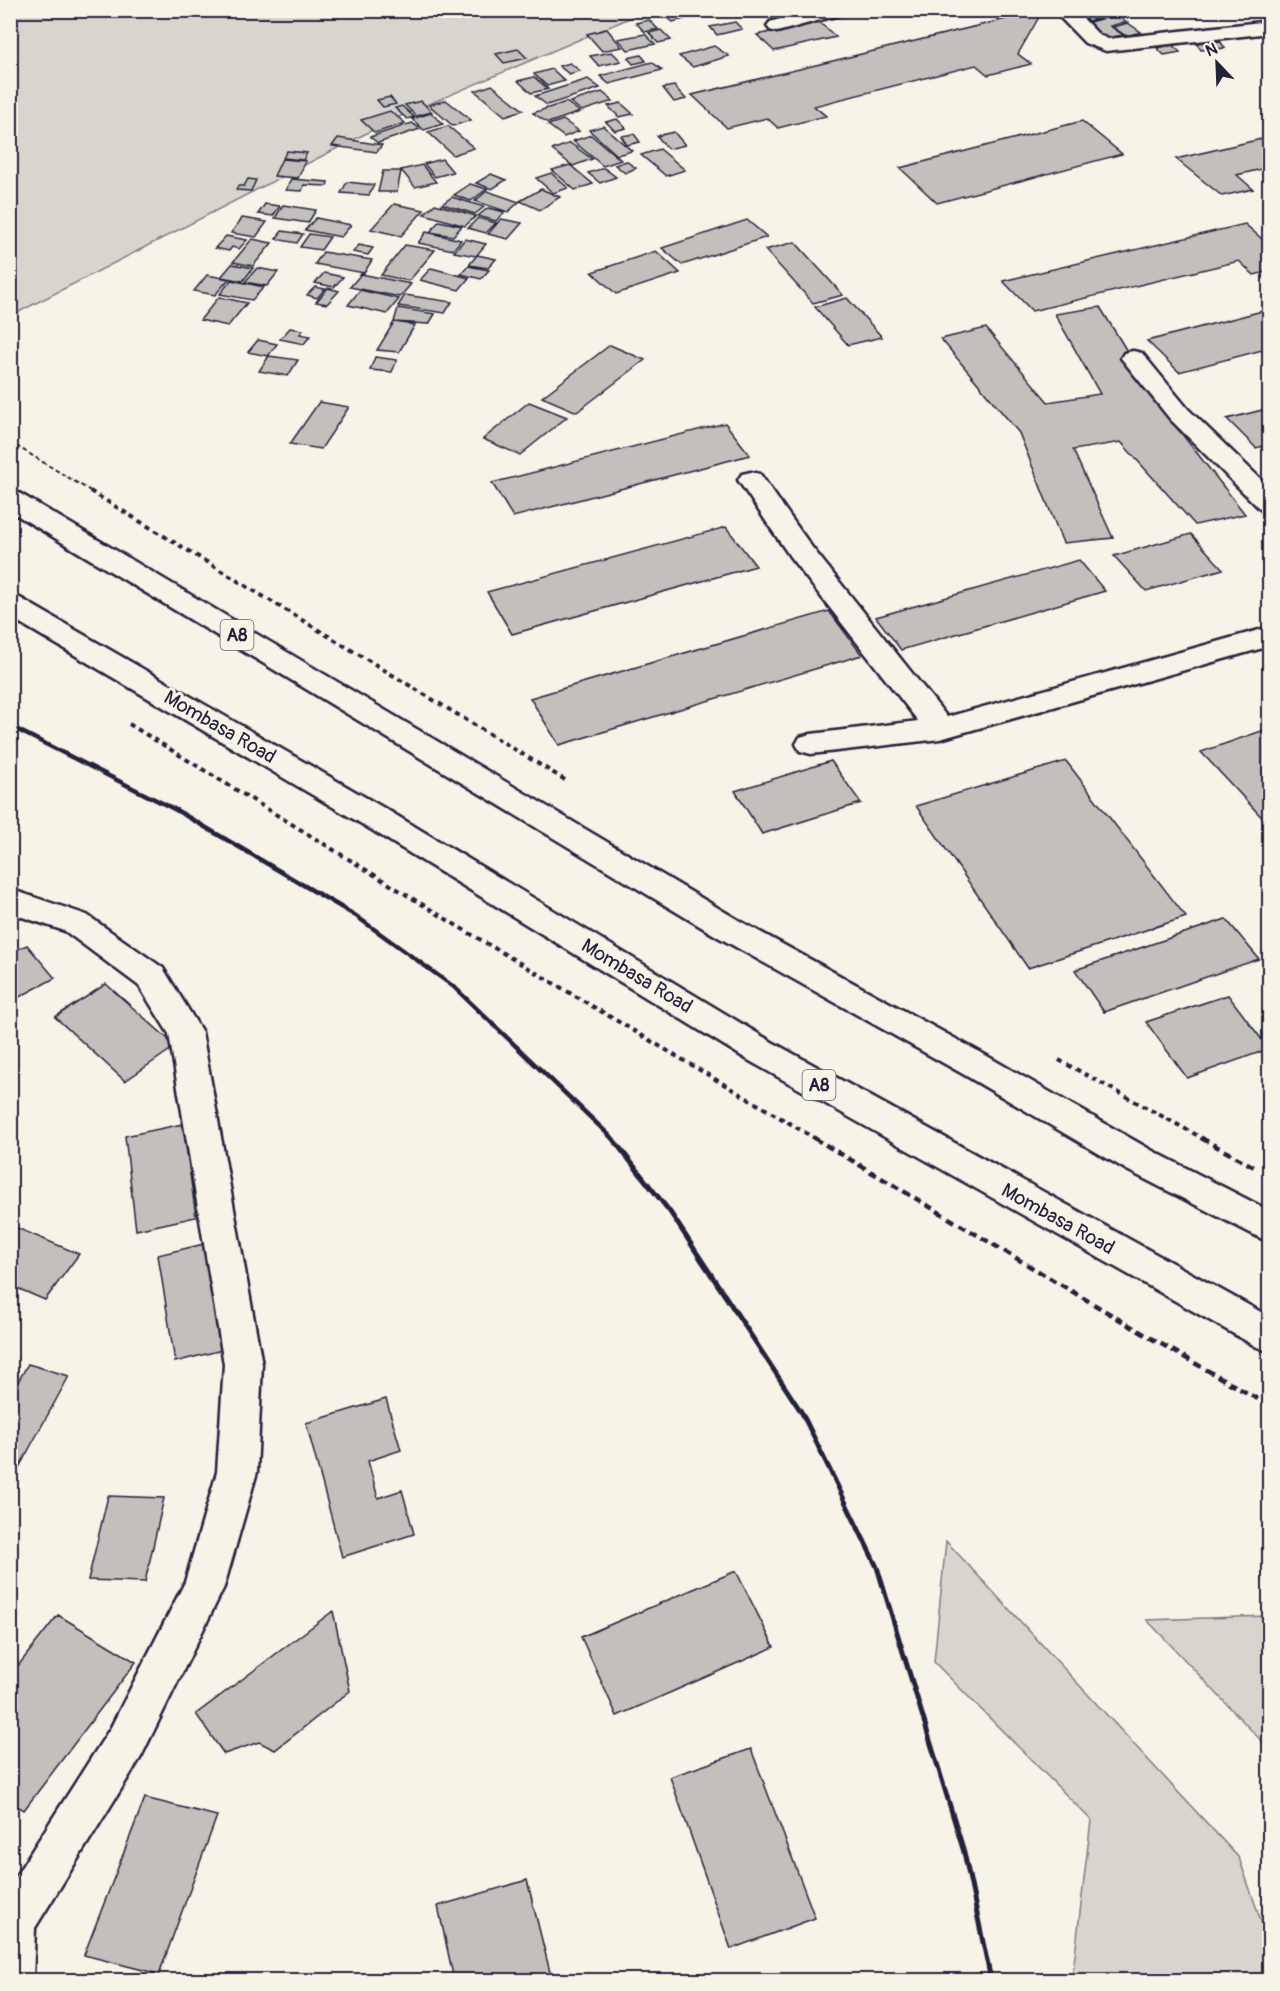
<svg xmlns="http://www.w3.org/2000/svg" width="1280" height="1991" font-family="Pangolin,sans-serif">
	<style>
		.green { fill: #d8d5cf; stroke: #7d7c85; stroke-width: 1.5 }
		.building { fill: #c2bfbd; stroke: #22223b; stroke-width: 1.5 }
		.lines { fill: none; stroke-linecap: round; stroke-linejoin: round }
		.minor-casing { stroke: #22223b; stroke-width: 5 }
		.highway-casing { stroke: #22223b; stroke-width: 5 }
		.path-far2 { stroke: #22223b; stroke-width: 2; stroke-dasharray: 4.5 3; stroke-linecap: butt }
		.path-far1 { stroke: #22223b; stroke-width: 4; stroke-dasharray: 5 4.5; stroke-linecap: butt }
		.path { stroke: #22223b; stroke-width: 4.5; stroke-dasharray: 8 5; stroke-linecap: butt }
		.minor { fill: #f7f3e8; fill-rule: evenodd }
		.highway { fill: #f7f3e8; fill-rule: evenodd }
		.rail-far1 { stroke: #22223b; stroke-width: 4.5 }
		.rail { stroke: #22223b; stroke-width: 5 }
		.labels { text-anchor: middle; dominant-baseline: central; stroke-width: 6; stroke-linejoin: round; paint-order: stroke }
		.shield { fill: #f7f3e8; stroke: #62616f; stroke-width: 1.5 }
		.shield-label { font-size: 18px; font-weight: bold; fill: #22223b }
		.street-label { font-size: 20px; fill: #22223b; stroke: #f7f3e8 }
	</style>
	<rect width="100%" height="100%" fill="#f7f3e8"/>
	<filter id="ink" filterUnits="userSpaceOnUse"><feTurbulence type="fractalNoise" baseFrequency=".0167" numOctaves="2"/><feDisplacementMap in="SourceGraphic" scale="12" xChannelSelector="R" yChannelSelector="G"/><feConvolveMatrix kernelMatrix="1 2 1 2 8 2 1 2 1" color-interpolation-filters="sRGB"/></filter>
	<g filter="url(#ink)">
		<path class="green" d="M11,11H646L394,119L11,316Z
			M946,1541L1239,1858L1269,1944V1980H1072L1091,1820L934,1662Z
			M1269,1616H1270L1269,1749L1147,1620Z"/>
		<path class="building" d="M663,10H699L703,14L673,22L660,12Z
			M1043,10L1018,54L1031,64L988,75L976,65L814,106L826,116L778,128L767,118L727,128L692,95Z
			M1075,10H1103L1110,15L1088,21Z
			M1117,15L1126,22L1110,26L1123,35L1106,39L1085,23Z
			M649,20L658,29L645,32L636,23Z
			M818,21L836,37L774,51L757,35Z
			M735,22L742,29L717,35L710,27Z
			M1128,23L1141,32L1126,36L1113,27Z
			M607,29L622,47L602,51L587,34Z
			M661,30L671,40L658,43L649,33Z
			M645,34L655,44L628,50L618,39Z
			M1220,41L1225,48L1201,50L1196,43Z
			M1172,45L1180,52L1164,55L1157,48Z
			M714,46L729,56L693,67L679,56Z
			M518,49L527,58L504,63L496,54Z
			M612,52L621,61L599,66L590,56Z
			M641,55L646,61L633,64L628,58Z
			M652,62L662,70L609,84L600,76Z
			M570,63L580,71L569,74L559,66Z
			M552,69L565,81L547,86L534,74Z
			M534,77L548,89L531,93L518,81Z
			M588,79L600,88L547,105L535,96Z
			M492,85L523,110L505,116L475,91Z
			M674,86L686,99L674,102L663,88Z
			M602,92L613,101L582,111L570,102Z
			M390,97L396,104L383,107L377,100Z
			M446,100L471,120L453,126L429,105Z
			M421,101L432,112L416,116L405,105Z
			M566,102L580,112L548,123L533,113Z
			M621,103L633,114L619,117L608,106Z
			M402,106L414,117L407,119L395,108Z
			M390,111L405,123L375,133L361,120Z
			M431,113L443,124L424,130L412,119Z
			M617,119L626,128L615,131L606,122Z
			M563,120L579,131L564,137L548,125Z
			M1082,121L1122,154L937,203L900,168Z
			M412,123L420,129L378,143L370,137Z
			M448,126L474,148L453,155L428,132Z
			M603,126L632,151L617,155L589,130Z
			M674,132L685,145L668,149L657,136Z
			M634,134L640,142L627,145L621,136Z
			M591,135L621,160L603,166L573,141Z
			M1270,137V167L1237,175L1253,189L1222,196L1176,159Z
			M338,138L382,145L377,152L332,146Z
			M570,143L592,159L573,166L552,150Z
			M660,149L685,170L666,176L641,155Z
			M287,151L307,153L303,160L283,158Z
			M282,159L306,161L298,178L274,176Z
			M442,159L453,172L435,177L424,164Z
			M626,161L636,168L625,173L615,165Z
			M422,165L436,182L415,187L401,170Z
			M570,165L593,184L575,190L552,170Z
			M604,168L616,177L600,183L588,173Z
			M383,171H401L397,192H378Z
			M551,173L568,188L553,193L536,178Z
			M491,174L506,180L492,189L476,183Z
			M248,179L256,180L251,191L236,190L238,186H244Z
			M291,179L328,182L327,186L304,185L302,191L286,190Z
			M347,182L374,185L369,195L341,193Z
			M470,184L487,189L471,201L454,195Z
			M541,189L560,197L540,210L520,201Z
			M487,191L519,202L508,212L475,201Z
			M452,197L484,207L475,214L442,204Z
			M265,204L280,206L273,216L258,214Z
			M394,204L424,210L401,236L371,229Z
			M435,204L476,216L465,226L424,214Z
			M283,205L316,210L308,223L275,218Z
			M488,208L505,212L496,221L478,216Z
			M242,218L267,222L256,237L231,233Z
			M316,218L351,225L341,237L305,230Z
			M478,218L496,223L486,233L468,228Z
			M501,219L522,223L508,239L488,234Z
			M747,220L767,237L682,265L662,248Z
			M439,221L462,226L453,236L430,232Z
			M1245,224L1270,246V271L1254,275L1239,261L1032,311L1003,281Z
			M282,231L303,234L297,243L276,239Z
			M426,232L461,240L453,250L418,243Z
			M309,234L330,237L321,250L300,247Z
			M226,236L247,240L239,249L232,247L229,251L215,248Z
			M252,239L272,243L253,266L233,262Z
			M465,239L486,244L476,256L454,252Z
			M795,242L843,295L813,303L765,250Z
			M359,245L373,248L368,255L353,252Z
			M405,245L435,250L409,281L381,275Z
			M656,251L680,273L616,294L592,272Z
			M323,252L372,260L364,273L315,264Z
			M477,255L496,259L488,268L469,265Z
			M232,264L253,268L243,281L221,277Z
			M468,266L489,270L481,279L461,274Z
			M257,268L278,272L267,286L245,282Z
			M431,268L469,278L459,290L420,280Z
			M324,273L343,277L334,287L315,283Z
			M361,274L411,284L400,297L350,287Z
			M207,275L229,279L215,295L194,291Z
			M231,280L264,287L252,300L220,294Z
			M315,287L325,289L317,298L307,295Z
			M328,288L339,291L327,304L316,302Z
			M360,290L399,299L387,314L348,305Z
			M405,295L452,302L445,313L398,306Z
			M219,297L247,303L228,326L200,320Z
			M847,298L882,337L848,345L815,307Z
			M1100,307L1163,410L1245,514L1195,525L1121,442L1073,450L1113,538L1063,543L1019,433L941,339L986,328L1048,402L1100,394L1055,314Z
			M398,308L435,314L429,324L394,322Z
			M1270,309V348L1179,372L1147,341Z
			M394,322L415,325L399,352L377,350Z
			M290,328L303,330L300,334L310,336L304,344L280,339Z
			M258,340L277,344L268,356L248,352Z
			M610,345L645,360L577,412L542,397Z
			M269,356L298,360L288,376L259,371Z
			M375,357L397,360L392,372L370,370Z
			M319,402L349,407L321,449L290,444Z
			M529,402L567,417L520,455L483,439Z
			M1270,408V444L1256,448L1227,419Z
			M725,423L750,455L513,517L492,483Z
			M726,527L756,566L512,634L487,592Z
			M1191,534L1223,569L1146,591L1114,556Z
			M1079,560L1105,591L901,650L876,617Z
			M829,611L862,655L559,745L530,698Z
			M1270,728V826L1201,752Z
			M831,761L861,803L762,834L735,791Z
			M1066,761L1186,917L1028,968L916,806Z
			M1226,919L1259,959L1104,1012L1075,970Z
			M27,945L55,978L10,1002V953Z
			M106,984L176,1046L125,1081L55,1017Z
			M1228,995L1269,1049L1187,1078L1146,1022Z
			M183,1124L196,1217L136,1230L125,1136Z
			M10,1225L79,1254L45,1300L10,1285Z
			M204,1244L222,1350L175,1362L158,1255Z
			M28,1364L69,1376L10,1484V1396Z
			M386,1399L401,1450L368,1461L378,1498L402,1490L414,1534L342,1557L306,1423Z
			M108,1496L164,1498L145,1582L88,1580Z
			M736,1571L774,1647L617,1716L581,1637Z
			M333,1611L350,1691L275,1750L259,1742L224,1754L196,1714Z
			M58,1615L136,1662L24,1810L10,1802V1676Z
			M751,1749L815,1918L731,1949L670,1777Z
			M145,1798L217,1816L159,1974L84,1955Z
			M527,1880L552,1980H454L438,1906Z"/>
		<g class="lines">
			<defs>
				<path id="minor" d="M810,10H845L842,14L777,32L770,30L767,26L770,22Z
					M1053,10H1075L1099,35L1108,39L1270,21V33L1106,51L1085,43Z
					M1133,351L1142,353L1188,409L1270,488V512L1261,510L1170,419L1121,358L1124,353Z
					M751,472L760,474L811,546L947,717L1270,627V646L940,739L811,754L800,751L796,744L800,737L811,734L918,721L791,558L738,480L742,474Z
					M10,889L87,915L163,968L202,1032L262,1364L257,1472L224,1587L141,1757L35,1928L33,1980H10V1885L111,1727L185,1582L217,1472L224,1364L169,1034L139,986L65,931L10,913Z"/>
				<path id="highway" d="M10,491L19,493L740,921L987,1056L1151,1150L1270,1211V1243L1127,1170L963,1074L718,937L10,511Z
					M10,595L20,598L389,811L772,1042L1270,1317V1352L1257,1347L748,1060L367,827L10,617Z"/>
			</defs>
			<use href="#minor" class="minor-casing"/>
			<use href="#highway" class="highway-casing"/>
			<path class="path-far2" d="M10,442L92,492"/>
			<path class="path-far1" d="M90,491L565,780
				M129,724L459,927L816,1139
				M1059,1060L1204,1139"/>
			<path class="path" d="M814,1138L1149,1337L1270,1406
				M1201,1138L1258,1169"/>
			<use href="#minor" class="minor"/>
			<use href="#highway" class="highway"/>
			<path class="rail-far1" d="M10,726L176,810L356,916L454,987L613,1139"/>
			<path class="rail" d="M612,1138L670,1212L802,1413L877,1567L964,1852L991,1980"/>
		</g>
	</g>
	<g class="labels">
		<g class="shield">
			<rect x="220.5" y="620" width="33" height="30" rx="4.5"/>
			<rect x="802.5" y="1070" width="33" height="30" rx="4.5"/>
		</g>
		<g class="shield-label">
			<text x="237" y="635">A8</text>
			<text x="819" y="1085">A8</text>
		</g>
		<g class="street-label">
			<text transform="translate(220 727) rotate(30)">Mombasa Road</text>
			<text transform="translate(637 976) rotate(31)">Mombasa Road</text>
			<text transform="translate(1058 1219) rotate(29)">Mombasa Road</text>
		</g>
	</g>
	<rect width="1280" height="1991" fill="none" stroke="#f7f3e8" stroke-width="36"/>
	<rect x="18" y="18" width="1244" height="1955" fill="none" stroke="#22223b" stroke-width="2" filter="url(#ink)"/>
	<g transform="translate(1217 63) rotate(337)" stroke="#f7f3e8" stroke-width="4.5" paint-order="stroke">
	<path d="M0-4.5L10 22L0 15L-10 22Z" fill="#22223b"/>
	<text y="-9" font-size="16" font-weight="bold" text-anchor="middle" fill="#22223b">N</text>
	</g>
</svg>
